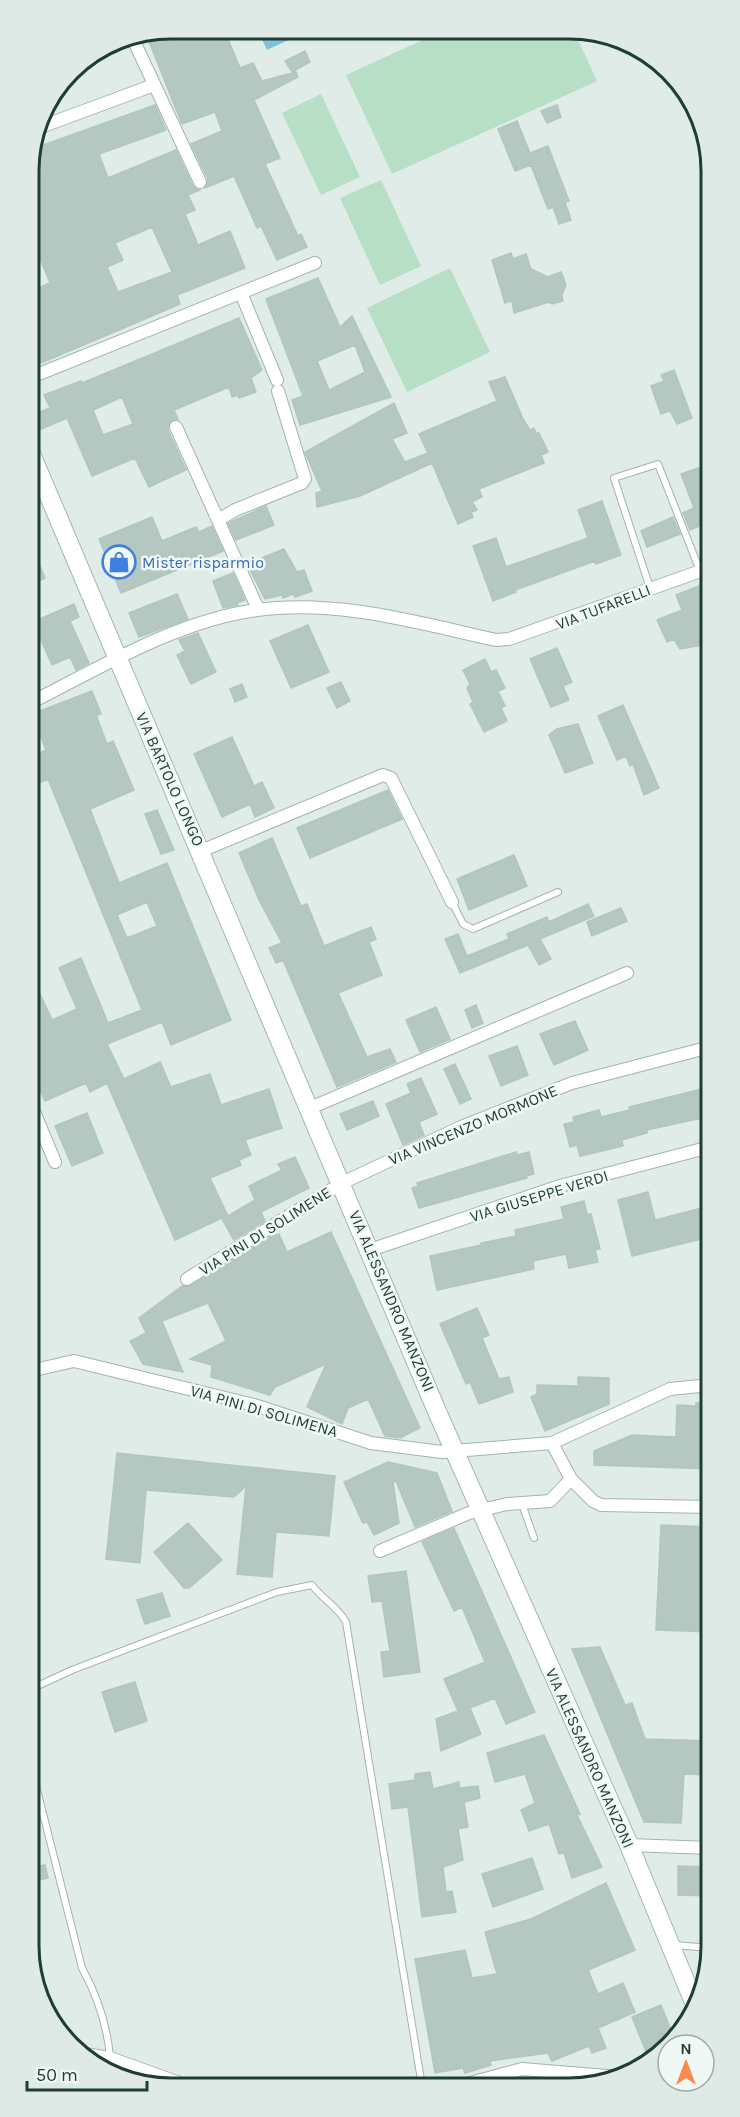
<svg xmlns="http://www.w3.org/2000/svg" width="740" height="2117" font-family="Karla,sans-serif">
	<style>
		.green { fill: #b6dfc5 }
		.water { fill: #82c1d6 }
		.building { fill: #b4c7c1; stroke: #b1c6bf; stroke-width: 1.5; fill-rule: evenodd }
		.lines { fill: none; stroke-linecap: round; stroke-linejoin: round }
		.lane-casing { stroke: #a2b4af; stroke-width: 8 }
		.street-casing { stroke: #a2b4af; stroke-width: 14 }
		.secondary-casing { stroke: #9db8b1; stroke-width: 20 }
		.lane { stroke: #fff; stroke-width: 6 }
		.street { stroke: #fff; stroke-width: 12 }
		.secondary { stroke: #fff; stroke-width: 18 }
		.labels { text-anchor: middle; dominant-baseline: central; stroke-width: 5; stroke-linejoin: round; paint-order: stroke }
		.shop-label { font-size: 16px; fill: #366cbe; stroke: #f0f8f5; text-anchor: start }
		.street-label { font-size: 16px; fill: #1f3d38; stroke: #f0f8f5 }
		.rim { fill: none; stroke: #1f3d38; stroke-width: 3 }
	</style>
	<rect width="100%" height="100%" fill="#dfece7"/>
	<path class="green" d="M445,30L574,31L597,81L392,174L346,75Z
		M321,94L360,177L321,195L282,113Z
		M381,180L421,266L380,285L340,198Z
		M450,268L490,352L407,392L367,308Z"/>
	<path class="water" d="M257,29H312L267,50Z"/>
	<path class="building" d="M171,28L224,29L240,68L253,63L262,81L296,72L298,77L254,100L280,158L265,164L298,236L301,234L307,247L277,260L261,226L257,228L234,176L205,188L208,179L191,144L222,131L215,112L182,124L146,34Z
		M305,51L310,62L292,72L285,61Z
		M155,105L166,130L99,154L108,178L176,150L193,186L200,190L188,195L195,210L185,214L198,245L230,231L245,268L177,295L180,304L29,368V346L36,343L29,328V292L50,283L29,231V162L32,149ZM152,227L172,272L118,292L107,267L123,260L115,243Z
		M557,105L561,117L547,123L541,111Z
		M517,121L530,153L548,146L569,201L565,202L571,220L559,224L553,207L548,209L531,165L515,171L498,129Z
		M511,253L513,259L526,254L531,269L548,277L561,272L566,285L562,295L563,301L552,304L549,302L514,313L512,301L505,303L492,260Z
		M318,278L340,327L352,316L391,397L300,425L292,400L303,396L266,299ZM355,345L365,372L329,390L317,361Z
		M239,318L262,370L251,378L256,392L239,398L238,395L232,397L229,387L174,410L178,419L170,422L168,430L186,470L149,487L135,458L92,476L67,418L39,430L33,415L50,408L44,395L81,381L82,383ZM122,397L133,424L103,435L93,410Z
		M674,370L692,418L677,424L670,411L661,414L651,386L664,381L661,375Z
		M505,377L523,419L530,430L534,428L536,433H539L548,452L541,455L544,463L479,489L482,497L472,502L477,510L471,512L473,517L458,524L432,463L360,496L317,507L316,493L322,491L305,452L394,403L407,433L392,439L405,462L428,453L419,434L497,401L489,382Z
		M704,466L709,481V522L690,530L683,513L694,508L681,474Z
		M602,501L621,555L596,564L595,561L515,590L516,592L493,601L473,546L496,538L506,567L588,538L578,510Z
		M266,506L274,525L236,540L228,523Z
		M152,517L162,541L196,527L199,532L212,526L223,551L121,593L99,539Z
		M673,517L680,534L647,547L641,531Z
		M29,540L45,578L29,585Z
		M284,549L297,572L304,570L312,591L295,597L293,594L283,598L282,595L265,599L247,564Z
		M233,573L245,600L237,603L238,605L223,608L213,581Z
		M709,582V620H706L709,644L680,649L674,639L667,642L657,620L682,610L676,595Z
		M177,594L188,619L139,637L129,613Z
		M74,604L79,617L70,621L89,663L76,670L70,657L52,665L33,622Z
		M308,625L329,672L291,688L270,641Z
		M198,633L216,672L191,684L177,655L185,651L179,640Z
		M557,648L572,682L563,686L569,700L551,707L530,659Z
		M485,659L491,672L496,670L505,688L498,691L505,706L501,708L507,721L484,732L470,704L473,702L467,688L470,684L463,670Z
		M341,682L350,701L337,708L327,688Z
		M242,684L247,697L235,702L230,689Z
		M92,691L101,714L96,715L107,744L113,741L134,790L90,809L119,883L167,863L231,1020L171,1045L162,1022L107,1044L124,1079L160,1062L171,1087L210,1074L221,1105L269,1089L282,1128L245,1140L251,1155L239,1160L241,1165L210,1178L228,1216L255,1200L249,1186L282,1170L278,1164L295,1157L309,1188L261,1212L265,1221L234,1240L222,1219L224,1217L175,1240L107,1083L90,1092L86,1083L45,1101L30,1067V972L52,1020L77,1009L59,968L81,958L108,1023L142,1010L48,779L30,787V758L46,750L32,714ZM147,902L157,926L127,938L117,915Z
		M623,705L659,788L644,795L633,764L630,766L626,756L617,760L598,716Z
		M578,724L593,763L565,773L549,735L557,729Z
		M232,737L254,786L262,782L274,808L255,817L250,804L222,817L194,754Z
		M388,790L402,819L310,858L297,828Z
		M157,810L174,850L161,854L145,814Z
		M272,838L301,906L307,904L324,946L371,927L376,939L369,942L382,975L338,993L367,1057L390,1049L396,1062L337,1087L283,960L276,963L269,948L282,943L259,900L239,853Z
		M514,855L527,886L469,910L457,879Z
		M588,904L594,916L540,939L551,959L539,965L528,945L460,973L445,939L458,934L467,956L509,939L507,934L547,917L549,922Z
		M621,908L627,921L592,936L587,922Z
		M476,1005L483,1023L472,1028L465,1010Z
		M436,1007L450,1039L420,1052L406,1020Z
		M575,1021L588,1050L554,1065L540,1034Z
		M517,1046L528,1075L501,1086L489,1056Z
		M455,1064L471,1099L460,1104L444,1069Z
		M421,1078L437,1114L419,1122L424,1135L403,1145L386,1104L411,1093L407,1084Z
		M710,1087V1110L706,1111L707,1117L647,1130V1133L622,1140L623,1146L606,1150L580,1156L577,1145L570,1147L564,1124L574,1122L573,1117L599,1110L601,1117L630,1110L629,1107Z
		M373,1101L379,1116L347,1130L340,1114Z
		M87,1113L103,1153L72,1166L55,1126Z
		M516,1152L517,1155L529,1152L534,1174L526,1176L527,1178L419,1208L412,1188L418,1186L417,1183Z
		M648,1192L655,1220L710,1206V1237L632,1256L618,1200Z
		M584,1201L587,1214H591L600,1249L595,1250L598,1262L569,1268L566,1254L533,1261L534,1269L437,1290L430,1256L481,1245V1243L516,1236L515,1230L564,1219L561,1207Z
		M331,1232L420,1428L400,1438L385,1436L368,1399L348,1408L342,1424L307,1407L326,1364L275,1387L270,1395L211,1377L212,1365L190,1359L226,1341L208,1303L162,1321L183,1372L143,1364L130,1341L146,1333L139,1318L182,1286H191L273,1235L279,1234L287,1252Z
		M477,1308L489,1335L482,1338L499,1379L509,1377L513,1392L479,1404L470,1382L466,1384L440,1324Z
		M578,1377L609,1378V1404L545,1431L531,1397L537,1394V1385L578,1386Z
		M696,1403L710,1404L711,1469L594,1465V1451L632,1435L676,1437L677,1405L696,1406Z
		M117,1453L335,1476L329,1536L276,1532L272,1577L237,1574L246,1486L234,1497L146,1490L140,1563L106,1559Z
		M388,1462L437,1473L452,1511L415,1527L396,1481L393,1482L399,1523L374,1535L367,1522L363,1523L344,1482Z
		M188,1523L222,1560L189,1588H184L154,1552Z
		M661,1525L711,1527V1632L656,1630Z
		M454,1528L535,1712L506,1724L495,1698L470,1708L481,1734L441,1751L436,1719L458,1711L444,1679L485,1662L462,1607L454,1611L422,1542Z
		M406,1571L420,1672L384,1677L381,1652L390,1651L382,1601L372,1602L368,1576Z
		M162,1593L170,1616L145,1624L137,1600Z
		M600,1647L625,1705L632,1703L645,1739L711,1741V1775L684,1774L681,1823L644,1822L572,1649Z
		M135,1682L147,1721L115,1732L102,1692Z
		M544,1735L580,1814L577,1815L602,1867L572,1878L564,1853L559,1854L549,1824L529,1831L521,1810L535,1803L525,1774L495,1782L487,1753Z
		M430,1772L433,1789L459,1782V1788L478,1786L480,1798L464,1802L468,1827L458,1829L463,1860L443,1867L446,1892L452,1891L456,1912L422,1917L408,1807L392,1809L389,1784L415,1780V1774Z
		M532,1858L543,1889L493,1907L482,1874Z
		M45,1865L48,1878L31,1882V1868Z
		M678,1866L711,1867V1896L678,1895Z
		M606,1883L635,1950L588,1970L598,1994L623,1983L635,2012L598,2028L606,2048L592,2053L589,2046L552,2061L548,2053L490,2061L491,2065L465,2073L463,2068L435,2073L415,1959L465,1950L472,1978L497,1974L485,1932L531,1919Z
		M661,2005L675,2040L650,2061L632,2017Z"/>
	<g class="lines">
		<defs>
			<path id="lane" d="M650,588L614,478L658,464L700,571
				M452,902L463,924L473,929L558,892
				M522,1504L534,1538
				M31,1689L72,1670L277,1592L312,1585C322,1599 338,1607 346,1622L422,2086
				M31,1766L82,1968C98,1997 107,2024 110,2057
				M674,1945L711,1948"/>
			<path id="street" d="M132,37L200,182
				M38,128L154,85
				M241,293L277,380
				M29,378L315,263
				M176,427L258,609
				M218,520L235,510L302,483L305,479L278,391
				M30,703C99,668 179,620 257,610C337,599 419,623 496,640L509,639L709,568
				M201,851L383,775L391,778L452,902
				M30,1102L55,1162
				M310,1108L627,973
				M370,1250L560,1186L710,1147
				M187,1279L342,1183L461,1127L572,1083L710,1047
				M30,1371L74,1361L254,1405L371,1443L442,1452L552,1443L670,1389L710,1385
				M571,1479L593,1501L601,1505L711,1507
				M380,1551L469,1513L507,1504L550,1501L571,1479L552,1443
				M629,1845L711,1848
				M85,2054L110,2058L188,2086
				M459,2086L522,2069L619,2077"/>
			<path id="secondary" d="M29,449L439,1416L629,1845L696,2007"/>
		</defs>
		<use href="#lane" class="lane-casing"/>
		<use href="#street" class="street-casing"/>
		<use href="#secondary" class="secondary-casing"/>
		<use href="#lane" class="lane"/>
		<use href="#street" class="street"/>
		<use href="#secondary" class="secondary"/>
	</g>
	<defs>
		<symbol id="shop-ring" viewBox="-11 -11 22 22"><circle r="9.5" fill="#f0f8f5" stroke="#3f7fe0" stroke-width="1.5"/><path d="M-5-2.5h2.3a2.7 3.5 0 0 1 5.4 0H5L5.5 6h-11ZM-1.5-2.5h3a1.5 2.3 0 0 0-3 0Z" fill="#3f7fe0"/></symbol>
	</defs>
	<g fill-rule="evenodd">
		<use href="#shop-ring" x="100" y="543" width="38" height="38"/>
	</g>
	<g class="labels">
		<g class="shop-label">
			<text x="142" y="562">Mister risparmio</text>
		</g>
		<g class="street-label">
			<text transform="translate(603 607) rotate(-21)">VIA TUFARELLI</text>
			<text transform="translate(170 779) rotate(66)">VIA BARTOLO LONGO</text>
			<text transform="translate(473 1125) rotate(-23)">VIA VINCENZO MORMONE</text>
			<text transform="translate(539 1196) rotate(-17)">VIA GIUSEPPE VERDI</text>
			<text transform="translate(265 1231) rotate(-32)">VIA PINI DI SOLIMENE</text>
			<text transform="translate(392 1301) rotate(67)">VIA ALESSANDRO MANZONI</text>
			<text transform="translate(264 1411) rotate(16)">VIA PINI DI SOLIMENA</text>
			<text transform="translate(590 1758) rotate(66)">VIA ALESSANDRO MANZONI</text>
		</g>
	</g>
	<path d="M0 0H740V2117H0ZM171 39H569A132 132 0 0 1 701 171V1946A132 132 0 0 1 569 2078H171A132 132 0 0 1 39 1946V171A132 132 0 0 1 171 39Z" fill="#dfe9e6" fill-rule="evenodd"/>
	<path class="rim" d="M171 39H569A132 132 0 0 1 701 171V1946A132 132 0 0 1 569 2078H171A132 132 0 0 1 39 1946V171A132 132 0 0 1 171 39Z"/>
	<g transform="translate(686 2063)"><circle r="28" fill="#f0f8f5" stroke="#9cada9" stroke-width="1.5"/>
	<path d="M0-4.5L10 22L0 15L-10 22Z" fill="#fe884b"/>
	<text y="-9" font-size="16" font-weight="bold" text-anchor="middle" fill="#1f3d38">N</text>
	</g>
	<path d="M27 2081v9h120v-9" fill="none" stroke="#1f3d38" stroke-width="3"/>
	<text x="36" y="2081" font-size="18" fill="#1f3d38" stroke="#f0f8f5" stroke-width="4.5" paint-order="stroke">50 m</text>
</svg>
